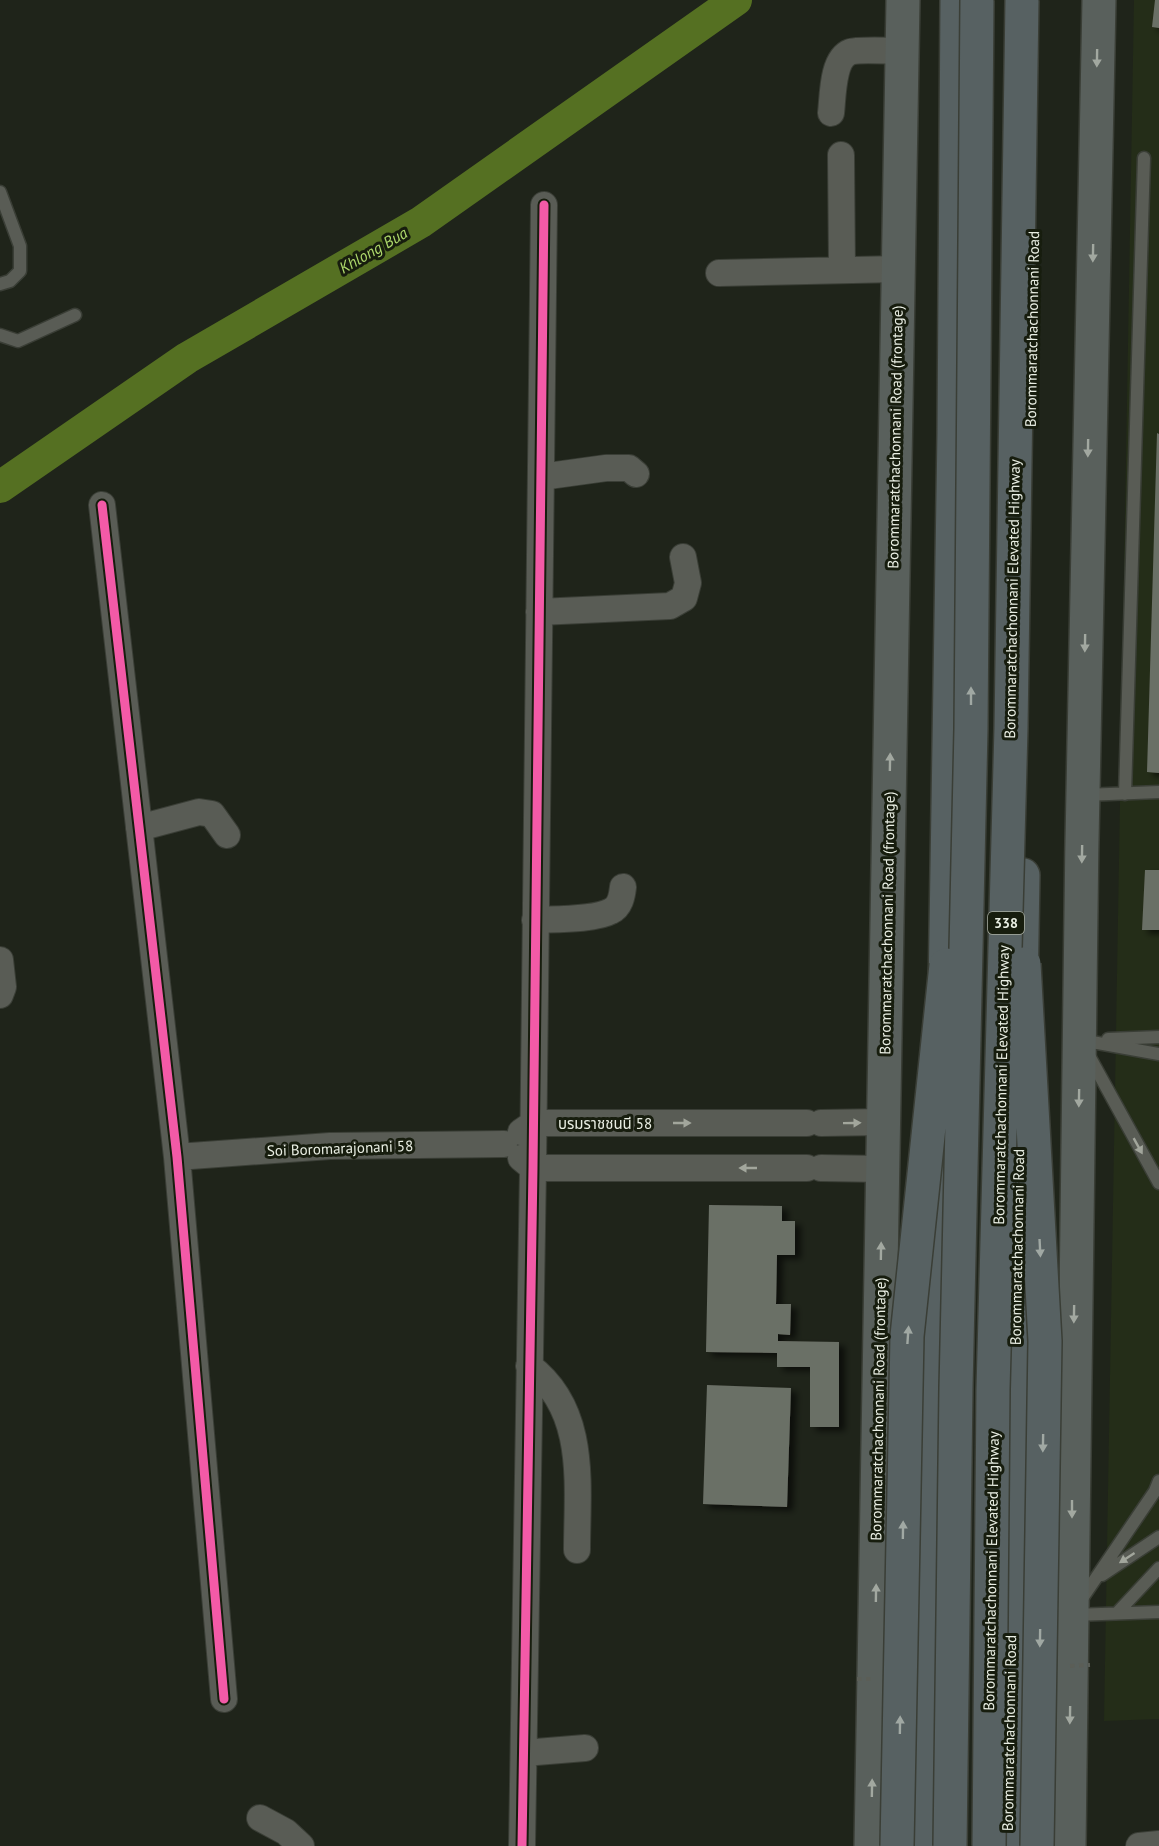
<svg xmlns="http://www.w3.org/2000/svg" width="1159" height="1846" font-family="'PT Sans','Noto Sans Thai',sans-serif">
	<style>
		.built { fill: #242d18 }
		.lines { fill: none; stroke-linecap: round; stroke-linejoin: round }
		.canal { stroke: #557022; stroke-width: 32 }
		.building { fill: #6b6f66; filter: url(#shadow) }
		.service-casing { stroke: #3a3e36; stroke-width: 15 }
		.minor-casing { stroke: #3a3e36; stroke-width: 28 }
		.secondary-casing { stroke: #3a3e36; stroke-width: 36 }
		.primary-casing { stroke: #3a3e36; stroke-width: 36 }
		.service { stroke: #595c55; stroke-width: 12 }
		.minor { stroke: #595c55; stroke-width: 26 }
		.secondary { stroke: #59605c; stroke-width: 33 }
		.primary { stroke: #576162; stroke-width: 33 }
		.primary-bridge-casing { stroke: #3a3e36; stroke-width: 36; stroke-linecap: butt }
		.path-bridge { stroke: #5b5e57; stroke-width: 4; stroke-dasharray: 4.5 4.5; stroke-linecap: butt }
		.primary-bridge { stroke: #576162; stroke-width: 33 }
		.cycleway-casing { stroke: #171d0e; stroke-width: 13 }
		.cycleway { stroke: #f35aa7; stroke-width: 9 }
		.oneway { fill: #a2a8a0 }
		.oneway2 { fill: #a0a8a3 }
		.oneway3 { fill: #a2a69c }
		.labels { text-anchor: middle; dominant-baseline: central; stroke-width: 6; stroke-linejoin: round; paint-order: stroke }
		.shield { fill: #171d0e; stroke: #abb0a4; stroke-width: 1.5 }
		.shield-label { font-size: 14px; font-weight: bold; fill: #eaefe4 }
		.street-label { font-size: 15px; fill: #eaefe4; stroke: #171d0e }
		.water-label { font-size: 16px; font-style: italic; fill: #afda6c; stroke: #171d0e }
	</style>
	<defs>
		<filter id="shadow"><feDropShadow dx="6" dy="4" stdDeviation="3" flood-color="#0009"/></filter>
	</defs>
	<rect width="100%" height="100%" fill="#1f241a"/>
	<path class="built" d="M1134,0H1159V1719L1104,1721Z"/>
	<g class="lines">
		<path class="canal" d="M0,487L187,358L421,222L736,0"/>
	</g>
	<path class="building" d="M1155,0H1159V28L1152,27Z
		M1157,433L1159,434V773L1147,772Z
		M1145,870H1159V930H1142Z
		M709,1205L782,1206V1221H795V1255H777L776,1304H791L790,1335L778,1334V1341L839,1342V1427H810V1367H777V1353L706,1352Z
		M707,1385L791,1388L787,1507L703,1504Z"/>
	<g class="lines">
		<defs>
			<path id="service" d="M0,192L20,246V271L10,281L0,284
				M0,335L18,341L75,315
				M1125,794L1144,158
				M1084,795L1159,792
				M1108,1039L1159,1037
				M1081,1040L1159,1054
				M1088,1054L1159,1183
				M1102,1575L1159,1537
				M1079,1603L1155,1491L1159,1481
				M1117,1613L1159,1568
				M1073,1615L1159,1612"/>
			<path id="minor" d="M831,113C833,97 832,59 850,52C858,49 891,51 902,51
				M841,155L842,270
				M719,273L898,269
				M541,477L606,468H629L636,474
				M102,505L177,1157L224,1699
				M539,612L670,606L684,598L688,583L683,557
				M139,828L199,812L212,814L227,835
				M535,920C554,919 595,920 611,911C620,907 622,896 623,887
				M0,960L3,987L0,995
				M821,1123L884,1122
				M521,1132L534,1123H807
				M177,1157L330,1146L504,1144
				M521,1158L533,1168H807
				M821,1168L882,1169
				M529,1366C588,1410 577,1485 577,1550
				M524,1753L585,1748
				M260,1818L286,1832L301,1846
				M522,1846L533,1168L544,205
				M1139,1846L1159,1844"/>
			<path id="secondary" d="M871,1846L903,0
				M1069,1846C1075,1231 1084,615 1099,0"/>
			<path id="primary" d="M945,992L954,433L957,0
				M1021,994L1023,875
				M930,1846L942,1119
				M1007,1846L1019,1115"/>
		</defs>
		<use href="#service" class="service-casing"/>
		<use href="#minor" class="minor-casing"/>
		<use href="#secondary" class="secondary-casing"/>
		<use href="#primary" class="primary-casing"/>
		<use href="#service" class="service"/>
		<use href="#minor" class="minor"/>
		<use href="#secondary" class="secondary"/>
		<use href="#primary" class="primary"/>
		<defs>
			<path id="primary-bridge" d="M1024,964L1045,1341L1037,1846
				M897,1846L907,1336L946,965
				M950,1846L956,1388L971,729L977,0
				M989,1846L993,1389L1011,728L1022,0"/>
		</defs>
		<use href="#primary-bridge" class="primary-bridge-casing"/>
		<path class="path-bridge" d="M1070,1666L1090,1665
			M857,1679H871"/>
		<use href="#primary-bridge" class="primary-bridge"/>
		<defs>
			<path id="cycleway" d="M102,505L177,1157L224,1699
				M522,1846L533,1168L544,205"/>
		</defs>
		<use href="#cycleway" class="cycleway-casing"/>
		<use href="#cycleway" class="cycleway"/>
	</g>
	<defs><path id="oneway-solid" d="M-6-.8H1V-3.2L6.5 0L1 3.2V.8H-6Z" transform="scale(1.5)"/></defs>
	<g class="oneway">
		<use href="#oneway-solid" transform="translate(1097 58) rotate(91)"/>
		<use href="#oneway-solid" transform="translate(1093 253) rotate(91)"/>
		<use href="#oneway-solid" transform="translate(1088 448) rotate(91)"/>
		<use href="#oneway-solid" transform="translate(1085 643) rotate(91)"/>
		<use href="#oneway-solid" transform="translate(890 762) rotate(-89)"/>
		<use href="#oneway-solid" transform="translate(1082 854) rotate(91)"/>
		<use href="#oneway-solid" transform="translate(1079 1098) rotate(91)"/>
		<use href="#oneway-solid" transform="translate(881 1251) rotate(-89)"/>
		<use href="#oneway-solid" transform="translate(1074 1314) rotate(91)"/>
		<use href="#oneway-solid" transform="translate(1072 1509) rotate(90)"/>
		<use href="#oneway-solid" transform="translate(876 1593) rotate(-89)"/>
		<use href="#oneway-solid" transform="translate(1070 1715) rotate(91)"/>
		<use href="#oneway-solid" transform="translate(872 1788) rotate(-89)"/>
	</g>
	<g class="oneway2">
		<use href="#oneway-solid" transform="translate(971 696) rotate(-90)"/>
		<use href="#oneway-solid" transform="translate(1040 1248) rotate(87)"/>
		<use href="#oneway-solid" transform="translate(908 1335) rotate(-86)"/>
		<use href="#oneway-solid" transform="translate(1043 1443) rotate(91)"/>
		<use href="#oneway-solid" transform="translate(903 1530) rotate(-89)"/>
		<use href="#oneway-solid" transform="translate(1040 1638) rotate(91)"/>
		<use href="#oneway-solid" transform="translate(900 1725) rotate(-89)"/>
	</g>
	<g class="oneway3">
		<use href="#oneway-solid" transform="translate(682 1123)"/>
		<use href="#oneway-solid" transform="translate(852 1123) rotate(-1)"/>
		<use href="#oneway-solid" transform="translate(1138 1146) rotate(61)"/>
		<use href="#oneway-solid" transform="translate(748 1168) rotate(180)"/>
		<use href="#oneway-solid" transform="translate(1127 1558) rotate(147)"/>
	</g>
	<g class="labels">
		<rect class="shield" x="988" y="912" width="36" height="22" rx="4.5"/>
		<g class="shield-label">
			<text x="1006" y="923">338</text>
		</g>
		<g class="street-label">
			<text transform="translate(1032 329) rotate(-89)">Borommaratchachonnani Road</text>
			<text transform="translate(895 437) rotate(-89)">Borommaratchachonnani Road (frontage)</text>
			<text transform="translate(1012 599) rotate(-89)">Borommaratchachonnani Elevated Highway</text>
			<text transform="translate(887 923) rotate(-89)">Borommaratchachonnani Road (frontage)</text>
			<text transform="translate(1001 1085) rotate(-89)">Borommaratchachonnani Elevated Highway</text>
			<text x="605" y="1123">บรมราชชนนี 58</text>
			<text transform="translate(340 1148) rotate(-2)">Soi Boromarajonani 58</text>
			<text transform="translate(1017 1247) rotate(-89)">Borommaratchachonnani Road</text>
			<text transform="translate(878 1409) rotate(-89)">Borommaratchachonnani Road (frontage)</text>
			<text transform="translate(991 1571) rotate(-89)">Borommaratchachonnani Elevated Highway</text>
			<text transform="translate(1009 1733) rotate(-89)">Borommaratchachonnani Road</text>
		</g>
		<g class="water-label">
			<text transform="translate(373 250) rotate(-30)">Khlong Bua</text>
		</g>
	</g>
</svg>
